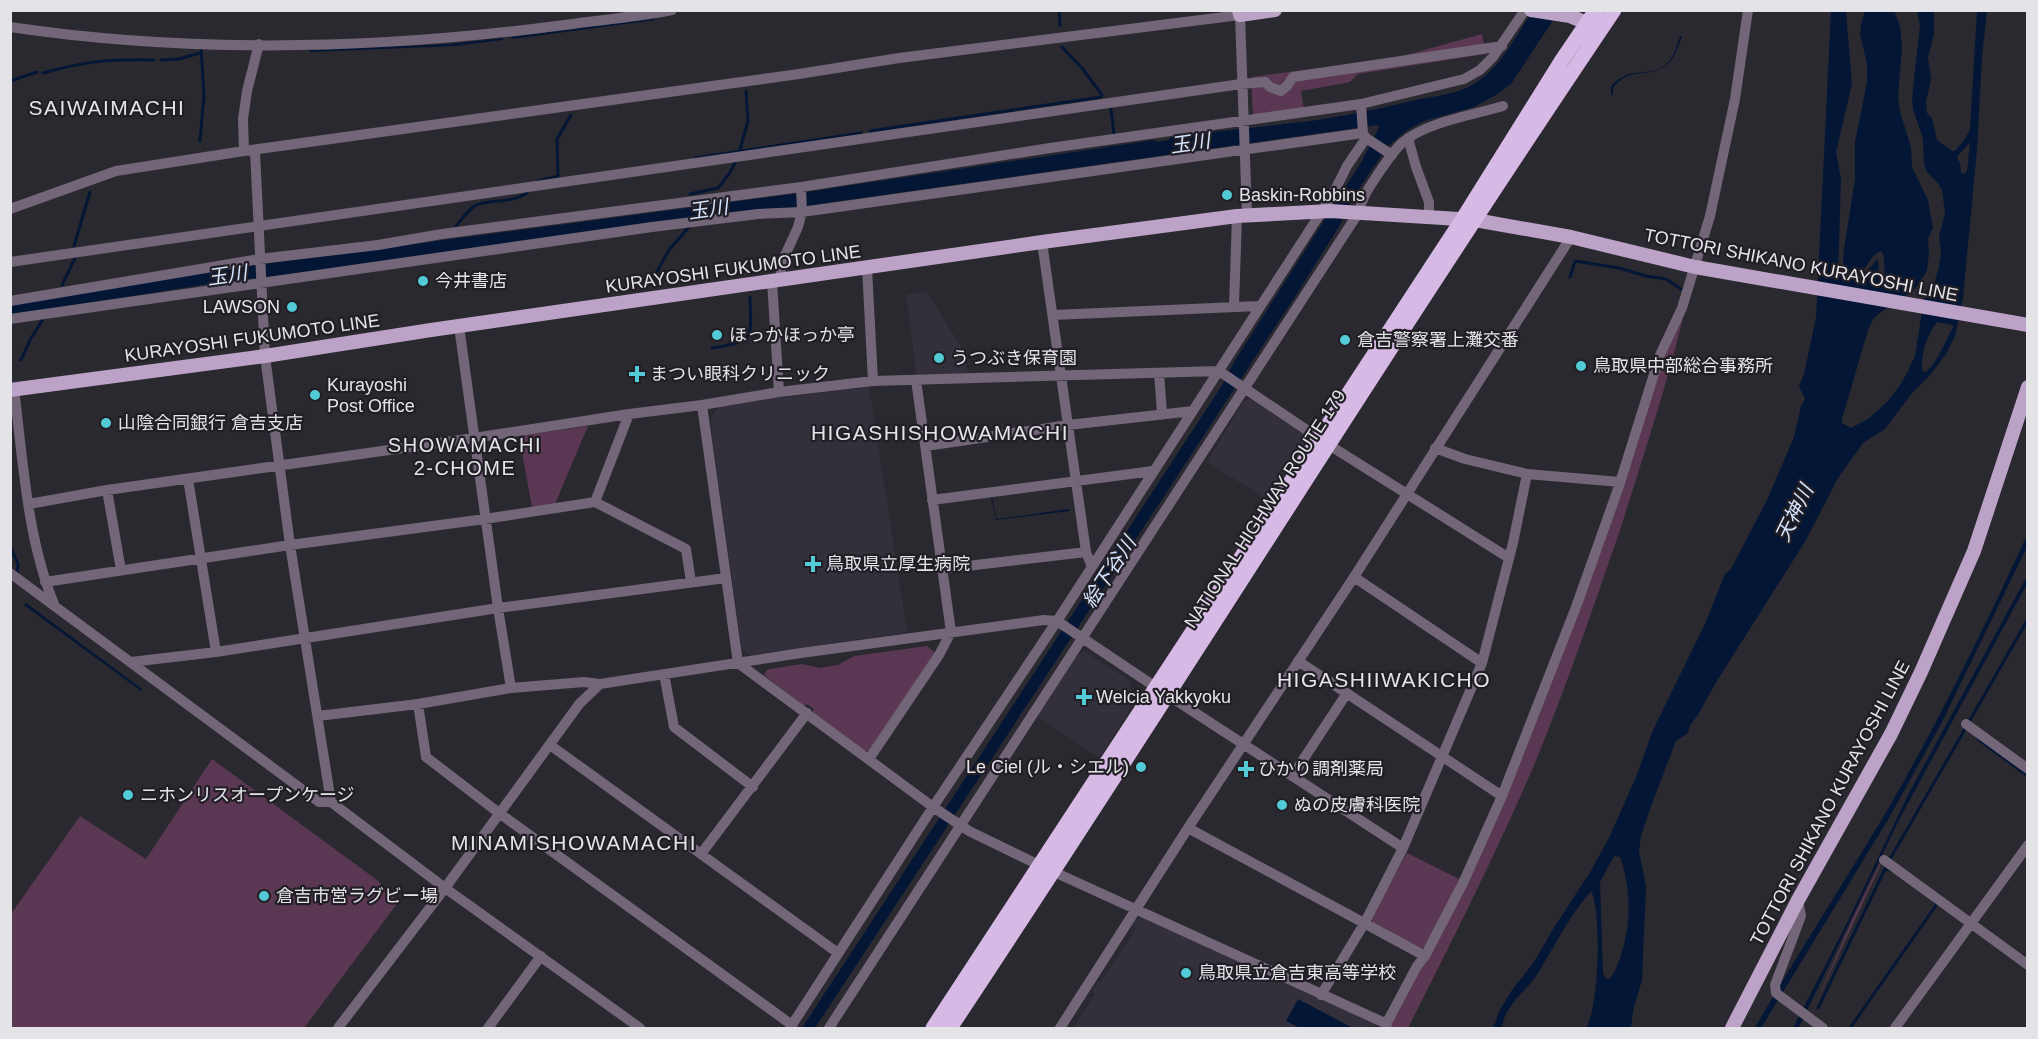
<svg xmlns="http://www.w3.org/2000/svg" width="2038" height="1039" font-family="Helvetica,'Noto Sans JP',sans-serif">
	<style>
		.built { fill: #33303c }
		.green { fill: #5a3853 }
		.water { fill: #041636; fill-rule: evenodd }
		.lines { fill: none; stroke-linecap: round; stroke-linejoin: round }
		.stream { stroke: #041636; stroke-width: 3 }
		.minor { stroke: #726678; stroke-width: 10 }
		.major { stroke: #bba2c6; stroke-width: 14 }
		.highway { stroke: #d7b9e5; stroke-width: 15 }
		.poi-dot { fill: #52cbd7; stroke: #211f25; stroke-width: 2 }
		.labels { text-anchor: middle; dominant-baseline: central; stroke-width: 4.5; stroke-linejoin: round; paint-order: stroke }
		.poi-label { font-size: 18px; fill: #e4e3e8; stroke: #211f25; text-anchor: start }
		.street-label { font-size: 18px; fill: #e4e3e8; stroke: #211f25 }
		.water-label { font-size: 20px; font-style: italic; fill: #d4e4fe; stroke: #211f25 }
		.neighbourhood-label { font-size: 20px; letter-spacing: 1.5px; fill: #e4e3e8; stroke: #211f25 }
		.quarter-label { font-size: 21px; letter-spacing: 1.5px; fill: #e4e3e8; stroke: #211f25 }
	</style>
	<rect width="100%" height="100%" fill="#2a292f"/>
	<path class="built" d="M927,292L960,345L969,375L917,376L906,295Z
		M869,387L907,632L751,655L742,650L712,437L711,418L720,405Z
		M1253,398L1305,433L1307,439L1268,500L1207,462L1244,401Z
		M1084,651L1129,680L1134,703L1100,758L1037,716L1077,655Z
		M1143,917L1375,1024L1373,1028H1073L1095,994L1092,991L1098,982H1101L1136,929L1131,925L1134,920Z"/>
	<path class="green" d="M1482,34L1486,54L1358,74L1350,82L1301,91L1304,110L1253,116L1251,77L1399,57Z
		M1683,318C1666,388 1643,457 1621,527C1593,608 1565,691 1532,770C1494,858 1451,943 1408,1028H1389L1516,767L1661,357Z
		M588,426L555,504L532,507L519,436Z
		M927,646L935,653L871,751H865L812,713L814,709L807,704L804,706L764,675L767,670L770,669L802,664L819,668L838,665L854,656Z
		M212,759L377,880L394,898L396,905L304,1028H11V914L80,816L146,859Z
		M1887,849L1882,862L1814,1007L1854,916Z
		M1407,853L1461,880L1427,947L1420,948L1374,924L1371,917Z"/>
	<path class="water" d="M1533,11H1559L1511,84L1496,95L1474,107L1424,121L1407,130L1388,146L1352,199L1340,225L1298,292L815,1028H802L1221,387L1234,362L1362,161L1379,127L1378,125L812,205L704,217L315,271L221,282L11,315V304L225,269L793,194L1154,140L1157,142L1169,140L1171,137C1215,131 1259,127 1303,122C1341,117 1379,109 1416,100C1435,96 1460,94 1477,82C1502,65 1516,35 1533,11Z
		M1831,11H1846L1852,84L1836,152L1841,179L1838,276L1860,280L1878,258L1879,283L1885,284L1884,256L1881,251C1867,256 1867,277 1850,275L1843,264L1844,249L1855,179V142L1867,82V64L1860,34L1861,25L1865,11H1894L1900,26L1902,47L1898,97L1900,112L1911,147L1912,167L1928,200L1933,228L1928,239L1929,253L1927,271L1914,290L1881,312L1874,318L1868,330L1842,419V423L1851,428L1868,419L1887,402L1898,388L1906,375L1915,356L1925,292L1934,284L1939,267L1941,253L1939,236L1945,213L1942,190L1937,182L1927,172L1924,164L1923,139L1913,109L1912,98L1920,25L1917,11H1934V34L1928,57L1931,80L1926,101L1927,113L1932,118L1937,140L1952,151H1955L1965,139L1970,129L1977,11H1987L1982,57L1977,150L1963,297L1955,336L1946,354L1930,375L1912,393L1885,429L1863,443L1838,478L1806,540L1715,684L1698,715L1690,725L1688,733L1676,741L1651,806L1641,836L1639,851L1646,887L1642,980L1633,1011L1631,1028H1586C1599,1009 1602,910 1591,891C1570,915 1556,943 1540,970C1529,990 1504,1004 1502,1028H1493L1500,1010L1512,990L1534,962L1555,926L1589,874L1609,838L1636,777L1653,730L1705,624L1725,574L1731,569L1767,500L1794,437L1801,406L1805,399L1799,386L1804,374L1816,318ZM1970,142L1967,171L1964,174L1961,173L1960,163L1957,157ZM1937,322L1953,325V327L1939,355L1932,366L1926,372H1923C1919,359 1928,332 1937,322ZM1614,856L1620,857L1622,862C1631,894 1631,924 1621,955C1618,964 1615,974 1608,980L1603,974L1600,882Z
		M655,18V20L512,39L511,37Z
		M1680,36H1682C1665,94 1636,57 1613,88V95H1611V87C1635,56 1665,94 1680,36Z
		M503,38V40L455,46L310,52V50L448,44Z
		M991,497H992L996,518L998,519L1069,509L1070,511L996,520Z
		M2027,535V547L1941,724L1889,818L1761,1028H1755C1796,956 1842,886 1885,814C1937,725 1984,629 2027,535Z
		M2027,576V584L1900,818L1802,1021L1798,1028H1793L1845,927L1909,793Z
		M26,603L142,689L141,691L24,605Z
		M1298,999L1353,1028H1300L1286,1021Z"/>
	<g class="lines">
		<path class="stream" d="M1059,10L1060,25
			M161,60L179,59L200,53
			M43,73C85,61 110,59 154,60
			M10,81L37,72
			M1111,109L1114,134
			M870,131L1101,97L1102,95L1082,68L1062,47
			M200,141L204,95L201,48
			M740,149L748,121L746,91
			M695,158L861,133
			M538,181L558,176L557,139L571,115
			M690,194L718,188L729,174L735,163
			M456,226C461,220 466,213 472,208C483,198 509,205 527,193
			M74,246L90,192
			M1570,277L1575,261L1619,268L1646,276L1666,279L1681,289
			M653,279L669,250L689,227
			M62,285L75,258
			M712,348C756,340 751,341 750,297
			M21,360L30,340L43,319
			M10,546L18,564L17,573
			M1970,720L2028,619
			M1978,739L2028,776
			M1890,859L1965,729
			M1818,1008L1885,869L1891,870
			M1850,1028L1937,904L1935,903"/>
		<path class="minor" d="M10,27C192,54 383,49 564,25C600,20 637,17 672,10
			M1361,104L1363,133
			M1366,138L1392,155
			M1408,138L1416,167L1429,202V217
			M244,151L243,119L247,91L259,44
			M255,151L265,356L290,545L331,802
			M10,209L116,171L244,151L799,74L899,58L1240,15L1247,215
			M1042,242L1086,552L1092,567
			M10,262L1241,84L1265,82L1270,87L1281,91L1287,86L1293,77L1502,46
			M867,268L873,381
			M780,280L782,262L798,227L802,212L801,187
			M772,281L779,392
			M10,301L260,259L378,245L442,234L801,187L1050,148L1361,104L1464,79L1480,70L1493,57L1525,10
			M1234,306L1237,216
			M1053,315L1259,306
			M10,319L652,227L758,214L802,212L1363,133L1366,138L1347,166L1333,194L1057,621L933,807L790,1028
			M459,326L498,608L511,688
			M1159,373L1162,413
			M14,389C23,460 27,538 54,604
			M702,405L738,663L933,807L969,831L1041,866L1387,1024
			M926,446L1068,425L1193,411
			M1435,448L1465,459L1527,474L1620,482
			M188,479L216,652
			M107,490L121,570
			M932,500L1153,471
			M595,502L629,414
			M29,504L107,490L474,438L629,414L702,405L779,392L873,381L1219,371L1329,445L1509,558
			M942,569L1086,552
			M10,573L319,802H331L445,888L640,1028
			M1354,577L1482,663
			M45,582L290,545L485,519L595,502L686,549L691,582
			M1298,661L1502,796
			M131,662L216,652L498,608L726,578
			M664,674L674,727L753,787
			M418,704L426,757L499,813L792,1025
			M318,716L418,704L511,688L584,682L600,684L801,653L1044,620L1057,621L1157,688L1403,848
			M1966,724L2028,769
			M550,745L838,953
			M869,759L939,655L951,632L916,380
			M1293,775L1347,693
			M1188,828L1425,956
			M701,854L807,713
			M1884,860L2028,965
			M1798,900L1801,916L1775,985L1776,993L1823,1028
			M1321,995L1364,924L1403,848L1482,663L1513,543L1527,474
			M338,1028L445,888L580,703L600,684
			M488,1028L541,956
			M829,1028L1359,212C1362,196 1371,185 1380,171C1387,161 1394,150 1403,142C1427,122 1473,115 1503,106
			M1060,1028L1188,828L1354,577L1571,237
			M1384,1028L1417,966L1425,956L1463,883L1502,796L1576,607L1618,489L1660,355L1682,308L1710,216L1735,99L1748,10
			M1895,1028L2028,845"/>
		<path class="major" d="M1239,10L1240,15L1275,10
			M1531,10L1570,16L1596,27
			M10,390L265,356L431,330L1042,242L1237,216L1330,211L1475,220L1571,237L1695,267L2028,325
			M1732,1028L1798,900L1891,734L1921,672L1974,551L2028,387"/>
		<path class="highway" d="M933,1028L1320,437L1462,220L1562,60L1596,10
			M950,1028C1174,691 1387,346 1614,10"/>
	</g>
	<g class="poi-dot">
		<circle cx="1227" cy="195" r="6"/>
		<circle cx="423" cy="281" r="6"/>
		<circle cx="292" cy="307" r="6"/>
		<circle cx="717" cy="335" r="6"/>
		<circle cx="1345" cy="340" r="6"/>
		<circle cx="939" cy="358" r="6"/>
		<circle cx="1581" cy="366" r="6"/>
		<path d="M634 365h6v6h6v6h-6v6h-6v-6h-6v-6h6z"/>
		<circle cx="315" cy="395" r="6"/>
		<circle cx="106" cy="423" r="6"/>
		<path d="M810 555h6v6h6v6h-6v6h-6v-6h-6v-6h6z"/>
		<path d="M1081 688h6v6h6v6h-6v6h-6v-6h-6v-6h6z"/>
		<circle cx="1141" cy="767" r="6"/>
		<path d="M1243 760h6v6h6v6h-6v6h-6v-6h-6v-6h6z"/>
		<circle cx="128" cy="795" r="6"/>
		<circle cx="1282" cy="805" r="6"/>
		<circle cx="264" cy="896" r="6"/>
		<circle cx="1186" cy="973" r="6"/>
	</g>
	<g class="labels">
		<g class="poi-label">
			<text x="1239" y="195">Baskin-Robbins</text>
			<text x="435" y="281">今井書店</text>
			<text x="280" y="307" text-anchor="end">LAWSON</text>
			<text x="729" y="335">ほっかほっか亭</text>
			<text x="1357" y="340">倉吉警察署上灘交番</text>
			<text x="951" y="358">うつぶき保育園</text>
			<text x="1593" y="366">鳥取県中部総合事務所</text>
			<text x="650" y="374">まつい眼科クリニック</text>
			<text x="327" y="385">Kurayoshi<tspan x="327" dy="21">Post Office</tspan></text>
			<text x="118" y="423">山陰合同銀行 倉吉支店</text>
			<text x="826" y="564">鳥取県立厚生病院</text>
			<text x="1096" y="697">Welcia Yakkyoku</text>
			<text x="1129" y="767" text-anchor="end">Le Ciel (ル・シエル)</text>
			<text x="1258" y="769">ひかり調剤薬局</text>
			<text x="140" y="795">ニホンリスオープンケージ</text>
			<text x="1294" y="805">ぬの皮膚科医院</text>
			<text x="276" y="896">倉吉市営ラグビー場</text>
			<text x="1198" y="973">鳥取県立倉吉東高等学校</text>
		</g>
		<g class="street-label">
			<text transform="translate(1801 265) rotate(11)">TOTTORI SHIKANO KURAYOSHI LINE</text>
			<text transform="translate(733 269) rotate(-8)">KURAYOSHI FUKUMOTO LINE</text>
			<text transform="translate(252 338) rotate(-8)">KURAYOSHI FUKUMOTO LINE</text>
			<text transform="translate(1265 509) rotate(-57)">NATIONAL HIGHWAY ROUTE 179</text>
			<text transform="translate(1830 803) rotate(-62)">TOTTORI SHIKANO KURAYOSHI LINE</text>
		</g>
		<g class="water-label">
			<text transform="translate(1190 143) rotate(-8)">玉川</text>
			<text transform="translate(708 209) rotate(-8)">玉川</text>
			<text transform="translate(227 275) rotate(-8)">玉川</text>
			<text transform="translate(1794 513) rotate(-64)">天神川</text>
			<text transform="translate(1109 572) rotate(-57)">絵下谷川</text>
		</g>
		<g class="neighbourhood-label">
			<text x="465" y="445">SHOWAMACHI<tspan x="465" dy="23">2-CHOME</tspan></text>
		</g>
		<g class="quarter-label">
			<text x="107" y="107">SAIWAIMACHI</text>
			<text x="940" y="432">HIGASHISHOWAMACHI</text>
			<text x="1384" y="679">HIGASHIIWAKICHO</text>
			<text x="574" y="842">MINAMISHOWAMACHI</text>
		</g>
	</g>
	<rect width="2038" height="1039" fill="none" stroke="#e4e3e8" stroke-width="24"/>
</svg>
